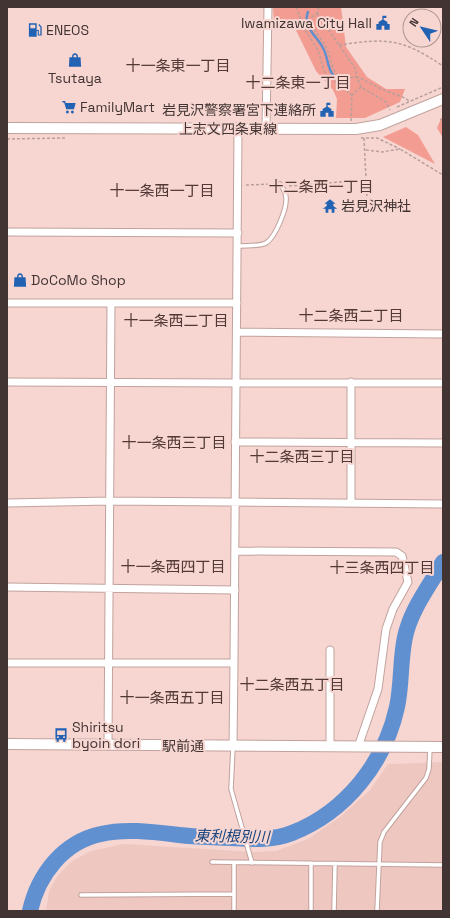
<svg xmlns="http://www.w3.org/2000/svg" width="450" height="918" font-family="'Space Grotesk','Noto Sans JP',sans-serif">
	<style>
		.built { fill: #efc7c1 }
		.green { fill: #f39c91 }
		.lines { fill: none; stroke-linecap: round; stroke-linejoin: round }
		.stream { stroke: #6190d0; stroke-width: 2.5 }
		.river { stroke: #6190d0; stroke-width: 16 }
		.lane-casing { stroke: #c1a29d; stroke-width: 5.5 }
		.street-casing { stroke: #c1a29d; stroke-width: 9 }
		.secondary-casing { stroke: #c1a29d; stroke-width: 12 }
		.path { stroke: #b99f9b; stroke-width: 1.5; stroke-dasharray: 3 2; stroke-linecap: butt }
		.lane { stroke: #fff; stroke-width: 3.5 }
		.street { stroke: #fff; stroke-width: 7 }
		.secondary { stroke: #fff; stroke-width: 10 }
		.labels { text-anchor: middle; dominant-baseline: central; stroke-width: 4; stroke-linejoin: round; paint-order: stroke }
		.poi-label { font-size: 14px; fill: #413432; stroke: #f7d6d1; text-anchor: start }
		.street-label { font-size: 14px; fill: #413432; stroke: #f7d6d1 }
		.neighbourhood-label { font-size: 15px; fill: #533935; stroke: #f7d6d1 }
		.water-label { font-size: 15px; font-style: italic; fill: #15437e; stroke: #f7d6d1 }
	</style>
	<rect width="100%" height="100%" fill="#f7d6d1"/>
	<path class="built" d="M443,762V911H46L49,891L58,875L72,861L91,851L123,844L254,852L276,851L308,839L340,817L370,790L388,764Z"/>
	<path class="green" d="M273,7H341L346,47L367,77L386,89H405L400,102L365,118H336L337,99L333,90L316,71L293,24L274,22Z
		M443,114V138L437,128Z
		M406,127L418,135L435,164L383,137Z"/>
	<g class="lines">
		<path class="stream" d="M308,12C302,27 317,36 323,48C328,57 327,67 333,75C336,80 344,82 349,85"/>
		<path class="river" d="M30,911C38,875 63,842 101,834C125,828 154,832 179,835C196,837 213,837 230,838C251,839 272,841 292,833C346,812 385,762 397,707C402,684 400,660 405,637C411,609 429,587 443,562"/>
		<defs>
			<path id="lane" d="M238,246C246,245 259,247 266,243C275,238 287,209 286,198C286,193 283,188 280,184
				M233,747L231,789L252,863
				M212,862L443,865
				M311,863V911
				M81,895L234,894
				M234,911V863
				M334,911L335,864
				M377,911L380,842L384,832L426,778L429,769L430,748"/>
			<path id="street" d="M266,129L268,7
				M7,232L238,233
				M7,303H237
				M237,332L443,334
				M7,382L236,383L238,129
				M235,442L443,443
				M7,503L110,501L443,504
				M351,503V382
				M235,551L396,552L402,556L408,582L393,609L386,629L378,689L358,747
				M7,587L235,590
				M7,663H234L233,746
				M234,663L236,383H443
				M108,746L111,303
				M330,746V650"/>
			<path id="secondary" d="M7,128L356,129L380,125L443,99
				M7,744L443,747"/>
		</defs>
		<use href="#lane" class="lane-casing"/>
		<use href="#street" class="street-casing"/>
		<use href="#secondary" class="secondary-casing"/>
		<path class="path" d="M296,7L305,30L318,50L324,71L328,76L352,95
			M319,7L317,13L312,17C311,30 320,36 326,47C334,64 329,82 357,77L361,87
			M317,13L355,68L357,77C368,81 377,88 389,92C396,95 403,96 409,101
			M339,45C388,38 401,38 443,66
			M397,107L443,87
			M440,119L443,121
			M351,121L352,95L361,87L386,102L390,110
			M361,138H377L400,149
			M364,138L367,199
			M7,139L67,138
			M366,150L382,152L400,149L443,175
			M246,185L274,184
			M289,186L366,180"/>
		<use href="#lane" class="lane"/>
		<use href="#street" class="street"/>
		<use href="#secondary" class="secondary"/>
	</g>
	<defs>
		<symbol id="civic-bare" viewBox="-9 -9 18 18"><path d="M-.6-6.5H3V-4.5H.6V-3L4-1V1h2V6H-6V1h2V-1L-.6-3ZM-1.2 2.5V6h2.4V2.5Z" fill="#2262b3" stroke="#f7d6d1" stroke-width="2.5" paint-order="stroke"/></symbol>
		<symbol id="fuel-bare" viewBox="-9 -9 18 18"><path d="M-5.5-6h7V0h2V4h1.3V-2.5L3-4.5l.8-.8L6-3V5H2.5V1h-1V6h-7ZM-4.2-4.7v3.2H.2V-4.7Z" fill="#2262b3" stroke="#f7d6d1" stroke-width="2.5" paint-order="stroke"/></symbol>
		<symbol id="shop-bare" viewBox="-9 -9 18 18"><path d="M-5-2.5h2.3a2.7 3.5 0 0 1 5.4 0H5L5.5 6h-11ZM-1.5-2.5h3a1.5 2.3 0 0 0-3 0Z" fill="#2262b3" stroke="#f7d6d1" stroke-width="2.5" paint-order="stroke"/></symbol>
		<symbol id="supermarket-bare" viewBox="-9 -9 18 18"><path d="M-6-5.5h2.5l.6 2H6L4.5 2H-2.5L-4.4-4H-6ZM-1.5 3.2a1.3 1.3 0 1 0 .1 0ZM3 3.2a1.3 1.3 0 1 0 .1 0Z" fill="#2262b3" stroke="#f7d6d1" stroke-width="2.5" paint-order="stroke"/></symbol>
		<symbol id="temple-bare" viewBox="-9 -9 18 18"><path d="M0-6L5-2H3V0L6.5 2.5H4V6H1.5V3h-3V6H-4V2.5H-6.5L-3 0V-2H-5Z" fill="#2262b3" stroke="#f7d6d1" stroke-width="2.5" paint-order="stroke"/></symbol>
		<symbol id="bus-bare" viewBox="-9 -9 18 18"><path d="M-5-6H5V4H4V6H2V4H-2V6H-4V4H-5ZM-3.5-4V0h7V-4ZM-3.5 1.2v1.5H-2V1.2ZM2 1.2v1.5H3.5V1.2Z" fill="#2262b3" stroke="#f7d6d1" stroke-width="2.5" paint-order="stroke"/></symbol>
	</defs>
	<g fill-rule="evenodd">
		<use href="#civic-bare" x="373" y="13" width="20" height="20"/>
		<use href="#fuel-bare" x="25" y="20" width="20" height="20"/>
		<use href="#shop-bare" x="65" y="50" width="20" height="20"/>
		<use href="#supermarket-bare" x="59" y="97" width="20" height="20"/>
		<use href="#civic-bare" x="317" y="100" width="20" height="20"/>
		<use href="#temple-bare" x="320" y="196" width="20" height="20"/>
		<use href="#shop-bare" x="10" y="270" width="20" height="20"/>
		<use href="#bus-bare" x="51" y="725" width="20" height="20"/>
	</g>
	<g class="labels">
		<g class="poi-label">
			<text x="372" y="23" text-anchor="end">Iwamizawa City Hall</text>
			<text x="46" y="30">ENEOS</text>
			<text x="75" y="78" text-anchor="middle">Tsutaya</text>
			<text x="80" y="107">FamilyMart</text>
			<text x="316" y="110" text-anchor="end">岩見沢警察署宮下連絡所</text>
			<text x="341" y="206">岩見沢神社</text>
			<text x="31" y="280">DoCoMo Shop</text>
			<text x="72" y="727">Shiritsu<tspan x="72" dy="16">byoin dori</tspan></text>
		</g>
		<g class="street-label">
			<text x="228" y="129">上志文四条東線</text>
			<text x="183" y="746">駅前通</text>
		</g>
		<g class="neighbourhood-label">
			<text x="178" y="65">十一条東一丁目</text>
			<text x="298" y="82">十二条東一丁目</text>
			<text x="321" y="186">十二条西一丁目</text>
			<text x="162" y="190">十一条西一丁目</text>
			<text x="351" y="315">十二条西二丁目</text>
			<text x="176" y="320">十一条西二丁目</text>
			<text x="174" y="442">十一条西三丁目</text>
			<text x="302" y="456">十二条西三丁目</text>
			<text x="173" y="566">十一条西四丁目</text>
			<text x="382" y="567">十三条西四丁目</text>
			<text x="292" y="684">十二条西五丁目</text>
			<text x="172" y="697">十一条西五丁目</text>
		</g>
		<g class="water-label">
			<text transform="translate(232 836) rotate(1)">東利根別川</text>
		</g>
	</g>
	<rect width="450" height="918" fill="none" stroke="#413432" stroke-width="16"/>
	<g transform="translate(422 28) rotate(305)"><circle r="19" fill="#f7d6d1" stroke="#ae9591"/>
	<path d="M0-3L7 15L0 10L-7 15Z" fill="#2262b3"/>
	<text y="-6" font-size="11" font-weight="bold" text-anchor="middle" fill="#413432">N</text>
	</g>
</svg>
